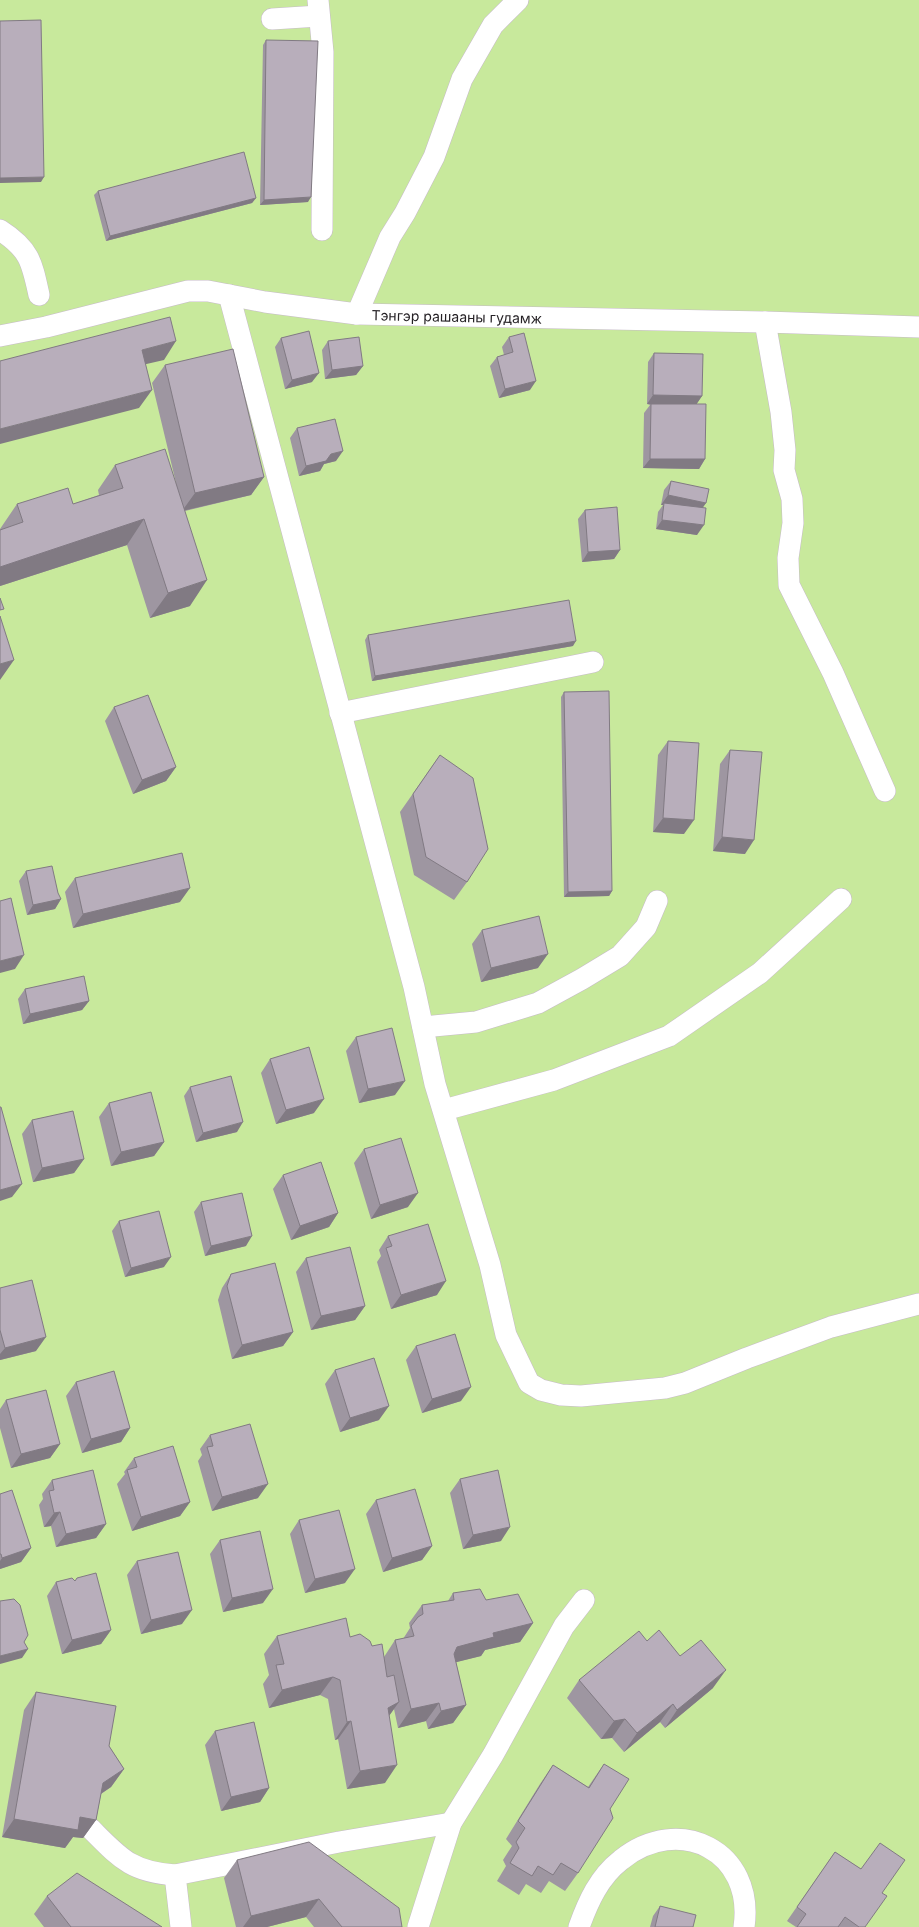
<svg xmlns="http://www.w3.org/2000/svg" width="919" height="1927" font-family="Inter,sans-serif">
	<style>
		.green { fill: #c8e99c }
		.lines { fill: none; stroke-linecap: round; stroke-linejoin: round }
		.minor-casing { stroke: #c6bbc8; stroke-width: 22 }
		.minor { stroke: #fff; stroke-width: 21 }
		.wall { fill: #9e96a1 }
		.shaded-wall { fill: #817a83 }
		.building { fill: #b8aebb; stroke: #817a83 }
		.labels { text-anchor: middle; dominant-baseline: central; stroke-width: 4; stroke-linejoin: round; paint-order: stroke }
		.street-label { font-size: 14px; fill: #262226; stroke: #fff }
	</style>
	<rect width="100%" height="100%" fill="#f3e8f5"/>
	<path class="green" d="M0,0H919V1927H0Z"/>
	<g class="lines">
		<defs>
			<g id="minor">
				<path d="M318,0L323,52L322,230"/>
				<path d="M272,19L319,16"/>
				<path d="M0,230C30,249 32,263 39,295"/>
				<path d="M229,295L414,987L435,1084L490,1265L506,1335L529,1383L541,1390L561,1395L581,1396L665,1388L685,1383L747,1358L831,1327L919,1304"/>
				<path d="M357,314L390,237L405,213L434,157L462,79L493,25L518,0"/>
				<path d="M765,322L781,412L785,450L784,470L792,499L793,523L788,558L789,585L833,673L885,791"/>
				<path id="s1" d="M0,336L46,327L188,291H208L265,302L357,314L765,322L919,327"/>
				<path d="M340,713L593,662"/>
				<path d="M423,1027L476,1022L538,1003L582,979L620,956L646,927L657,901"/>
				<path d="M444,1110L554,1080L669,1036L760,973L841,899"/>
				<path d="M91,1829C120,1858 131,1872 175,1875"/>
				<path d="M181,1927L175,1875L339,1842L451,1823"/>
				<path d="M418,1927L451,1823L493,1755L564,1626L584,1600"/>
				<path d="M579,1927C588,1902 599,1877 621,1860C679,1813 755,1851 744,1927"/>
			</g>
		</defs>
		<use href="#minor" class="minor-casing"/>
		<use href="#minor" class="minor"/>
	</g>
	<path class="wall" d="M266,40L308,202L260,205L263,45Z
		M98,191L256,198L252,203L106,241L94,195Z
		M509,337L530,390L499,398L490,366L497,357L504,355L502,347Z
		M281,338L312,382L285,389L275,347Z
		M328,341L363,366L356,375L325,379L322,350Z
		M654,353L702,396L696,404L705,459L699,469L643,468L644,413L650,405L647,404L648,362Z
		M165,365L264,477L251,495L185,511L190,606L150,618L127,545L0,586V529L17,504H73L99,495L98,490L115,465L176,483L152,383Z
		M297,428L336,461L324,464L320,471L299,476L290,438Z
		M671,481L706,503L702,508L697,535L656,529L658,512L663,505H661L664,490Z
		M585,510L620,550L614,559L582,562L578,519Z
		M368,635L573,646L372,681L365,640Z
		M564,692L612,891L609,896L564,897L561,697Z
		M114,707L176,767L166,781L133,794L105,721Z
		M668,741L684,834L653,832L658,755Z
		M730,750L745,854L713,851L720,764Z
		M440,755L467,882L454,900L414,875L400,812Z
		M26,871L61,899L55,909L27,915L19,881Z
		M75,878L180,902L73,928L65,892Z
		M482,930L538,968L481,982L472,944Z
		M25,989L89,1001L82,1010L23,1024L18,999Z
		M356,1037L395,1095L359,1103L346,1051Z
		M270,1059L314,1113L276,1124L261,1073Z
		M190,1087L237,1132L196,1142L184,1096Z
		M109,1103L164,1142L154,1156L111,1166L99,1117Z
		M32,1120L84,1159L74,1173L33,1182L22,1134Z
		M364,1149L408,1207L371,1219L354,1163Z
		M283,1175L338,1213L329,1227L291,1240L273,1189Z
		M201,1202L246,1246L205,1256L194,1212Z
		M119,1221L164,1267L125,1277L112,1231Z
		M388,1236L437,1295L391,1309L377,1262L381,1256L379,1250Z
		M306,1258L365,1306L355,1320L311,1330L296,1272Z
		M231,1274L293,1332L283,1346L232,1359L218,1300L222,1288Z
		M0,1288L36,1351L0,1360Z
		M416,1346L461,1401L422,1413L406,1360Z
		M335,1370L379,1420L340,1432L325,1384Z
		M76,1382L130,1428L121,1442L82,1453L66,1396Z
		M6,1400L60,1444L50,1458L11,1468L0,1428V1409Z
		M210,1435L258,1498L212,1511L198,1461L202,1455L200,1449Z
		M134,1458L190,1502L180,1516L132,1531L117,1484L125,1474L124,1472Z
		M460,1479L501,1541L463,1549L450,1493Z
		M52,1480L106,1524L96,1538L56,1547L51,1526L44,1527L39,1505L43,1499L42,1494Z
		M0,1494L31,1548L21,1562L0,1569Z
		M376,1500L432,1546L422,1560L383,1572L366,1514Z
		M299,1520L345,1583L305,1593L290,1534Z
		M220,1540L263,1603L223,1612L210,1554Z
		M137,1561L182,1624L141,1634L127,1575Z
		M56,1582L111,1630L101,1644L62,1654L47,1596Z
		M453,1593L486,1600L533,1623L520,1642L485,1650L481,1656L456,1662L466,1705L453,1723L428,1729L426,1721L398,1728L394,1709L389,1716L385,1783L347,1789L338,1739L335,1740L328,1699L320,1695L269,1708L263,1684L269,1675L264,1654L277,1636L350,1637L372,1646L384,1657L395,1640L403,1639L410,1628L409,1623L422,1605L448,1601Z
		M647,1641L680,1656L713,1688L665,1728L660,1722L624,1752L612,1738L601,1739L567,1698L579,1680Z
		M36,1692L109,1746L124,1769L111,1787L101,1794L96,1820L83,1838L73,1837L65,1848L2,1837L24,1710Z
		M215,1731L269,1788L260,1802L221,1811L205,1745Z
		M604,1764L610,1809L578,1873L565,1891L549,1881L541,1893L526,1884L519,1895L497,1881L506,1866L503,1860L512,1846L506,1839L540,1784L553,1765L588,1787Z
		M835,1852L861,1869L882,1893L865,1927H796L787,1921Z
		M237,1860L402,1927H314L306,1917L267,1927H236L224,1878Z
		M47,1896L162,1927H44L34,1914Z
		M660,1906L693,1927H650L653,1916Z"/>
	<path class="shaded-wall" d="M44,177L41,182L0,183V178Z
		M311,197L308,202L260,205L264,200Z
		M256,198L252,203L106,241L110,236Z
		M176,341L164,360L129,368L142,350Z
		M363,366L356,375L325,379L332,370Z
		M319,373L312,382L285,389L292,380Z
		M536,381L530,390L499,398L505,389Z
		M152,390L139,408L0,444V429Z
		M653,395L702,396L696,405L647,404Z
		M343,451L336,461L324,464L320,471L299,476L306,466L331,454Z
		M650,459H705L699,469L643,468Z
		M264,477L251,495L182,511L195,493Z
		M668,495L706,503L699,513L664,503L663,505H661Z
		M144,519L127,545L0,586V567Z
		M662,520L704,525L697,535L656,529Z
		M620,550L614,559L582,562L588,552Z
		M207,580L190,606L150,618L168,593Z
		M576,641L573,646L372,681L375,676Z
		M14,660L0,680V664Z
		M176,767L166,781L133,794L142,780Z
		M663,818L694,820L684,834L653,832Z
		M722,837L754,840L745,854L713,851Z
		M190,888L180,902L73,928L83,914Z
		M612,891L609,896L564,897L568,892Z
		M61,899L55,909L27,915L33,905Z
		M548,954L538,968L481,982L491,968Z
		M24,955L15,969L0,973V961Z
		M89,1001L82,1010L23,1024L30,1014Z
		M405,1081L395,1095L359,1103L368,1089Z
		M324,1099L314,1113L276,1124L286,1110Z
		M243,1122L237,1132L196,1142L203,1133Z
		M164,1142L154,1156L111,1166L121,1152Z
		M84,1159L74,1173L33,1182L42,1168Z
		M22,1184L12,1197L0,1201V1190Z
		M418,1193L408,1207L371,1219L380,1205Z
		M338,1213L329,1227L291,1240L300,1226Z
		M252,1236L246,1246L205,1256L211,1246Z
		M171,1257L164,1267L125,1277L131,1268Z
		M446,1281L437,1295L391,1309L401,1295Z
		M365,1306L355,1320L311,1330L321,1316Z
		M293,1332L283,1346L232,1359L242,1345Z
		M46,1337L36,1351L0,1360V1354L5,1348Z
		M471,1387L461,1401L422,1413L432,1399Z
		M389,1406L379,1420L340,1432L350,1418Z
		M130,1428L121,1442L82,1453L91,1439Z
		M60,1444L50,1458L11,1468L21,1454Z
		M268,1484L258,1498L212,1511L222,1497Z
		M190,1502L180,1516L132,1531L141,1517Z
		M60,1512L51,1526L44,1527L54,1513Z
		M106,1524L96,1538L56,1547L66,1534Z
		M510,1527L501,1541L463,1549L473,1535Z
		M432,1546L422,1560L383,1572L392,1558Z
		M31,1548L21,1562L0,1569V1561L2,1558Z
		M355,1569L345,1583L305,1593L315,1579Z
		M273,1589L263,1603L223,1612L232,1598Z
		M192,1610L182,1624L141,1634L151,1620Z
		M533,1623L520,1642L485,1650L481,1656L445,1665L457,1647L493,1633Z
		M111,1630L101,1644L62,1654L72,1640Z
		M28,1649L22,1658L0,1664V1656Z
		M726,1670L713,1688L665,1728L677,1710Z
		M333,1677L320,1695L269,1708L282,1690Z
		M399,1702L386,1720L388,1708Z
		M439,1703L426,1721L398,1728L411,1709Z
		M673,1704L660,1722L624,1752L637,1733Z
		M466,1705L453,1723L428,1729L441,1711Z
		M625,1719L612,1738L601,1739L614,1721Z
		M351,1721L338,1739L335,1740L347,1722Z
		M397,1765L385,1783L347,1789L360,1771Z
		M124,1769L111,1787L90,1801L103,1783Z
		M269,1788L260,1802L221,1811L231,1797Z
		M80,1817L96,1820L83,1838L73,1837L65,1848L2,1837L14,1819Z
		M319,1899L306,1917L267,1927H243L251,1916Z"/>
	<path class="building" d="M41,20L44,177L0,178V21Z
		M266,40L318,41L311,197L264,200Z
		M244,152L256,198L110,236L98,191Z
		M170,317L176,341L142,350L152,390L0,429V361Z
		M309,331L319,373L292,380L281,338Z
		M524,333L536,381L505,389L497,357L513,352L509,337Z
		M359,337L363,366L332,370L328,341Z
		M233,349L264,477L195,493L165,365Z
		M654,353L703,354L702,396L653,395Z
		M651,404H706L705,459H650Z
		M335,419L343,451L331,454L326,461L306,466L297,428Z
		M165,449L207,580L168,593L144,519L0,567V530L23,522L17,504L68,488L73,504L123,488L115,465Z
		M671,481L709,489L706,503L668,495Z
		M664,503L706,508L704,525L662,520Z
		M617,507L620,550L588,552L585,510Z
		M0,598L4,609L0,610Z
		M569,600L576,641L375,676L368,635Z
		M0,616L14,660L0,664Z
		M609,691L612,891L568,892L564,692Z
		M148,695L176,767L142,780L114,707Z
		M668,741L699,743L694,820L663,818Z
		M730,750L762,752L754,840L722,837Z
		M440,755L473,778L488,849L467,882L426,857L413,794Z
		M182,853L190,888L83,914L75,878Z
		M52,866L58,893L61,899L33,905L26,871Z
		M11,898L24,955L0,961V901Z
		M539,916L548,954L491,968L482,930Z
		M84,976L89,1001L30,1014L25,989Z
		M392,1028L405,1081L368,1089L356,1037Z
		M309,1047L324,1099L286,1110L270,1059Z
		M231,1076L243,1122L203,1133L190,1087Z
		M151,1092L164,1142L121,1152L109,1103Z
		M0,1107H1L22,1184L0,1190Z
		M73,1111L84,1159L42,1168L32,1120Z
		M401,1138L418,1193L380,1205L364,1149Z
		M321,1162L338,1213L300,1226L283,1175Z
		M242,1193L252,1236L211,1246L201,1202Z
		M159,1211L171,1257L131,1268L119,1221Z
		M428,1224L446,1281L401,1295L386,1248L392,1246L388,1236Z
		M350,1247L365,1306L321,1316L306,1258Z
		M275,1263L293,1332L242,1345L227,1286L231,1274Z
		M32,1280L46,1337L5,1348L0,1330V1288Z
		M455,1334L471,1387L432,1399L416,1346Z
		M374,1358L389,1406L350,1418L335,1370Z
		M114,1371L130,1428L91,1439L76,1382Z
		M46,1390L60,1444L21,1454L6,1400Z
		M250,1424L268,1484L222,1497L207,1447L213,1446L210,1435Z
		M173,1446L190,1502L141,1517L127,1470L137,1467L134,1458Z
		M93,1470L106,1524L66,1534L60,1512L54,1513L49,1491L54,1490L52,1480Z
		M498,1470L510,1527L473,1535L460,1479Z
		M415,1489L432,1546L392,1558L376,1500Z
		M12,1490L31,1548L2,1558L1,1554H0V1494Z
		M339,1510L355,1569L315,1579L299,1520Z
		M260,1531L273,1589L232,1598L220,1540Z
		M178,1552L192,1610L151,1620L137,1561Z
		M96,1573L111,1630L72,1640L56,1582L72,1578L75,1581L77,1578Z
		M480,1589L486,1600L518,1594L533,1623L493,1633L494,1637L457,1647L454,1654L466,1705L441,1711L439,1703L411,1709L395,1640L414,1636L411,1626L418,1617L423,1614L422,1605L454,1600L453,1593Z
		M14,1599L20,1605L28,1635L24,1642L28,1649L0,1656V1601Z
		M346,1618L350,1637L360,1634L370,1641L372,1646L382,1644L387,1677L394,1675L399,1702L388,1708L397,1765L360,1771L351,1721L347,1722L340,1680L333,1677L282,1690L276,1665L284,1664L277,1636Z
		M659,1630L680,1656L701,1640L726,1670L677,1710L673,1704L637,1733L625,1719L614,1721L579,1680L639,1631L647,1641Z
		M36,1692L116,1706L109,1746L124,1769L103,1783L96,1820L80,1817L78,1830L14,1819Z
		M254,1722L269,1788L231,1797L215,1731Z
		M604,1764L629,1779L610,1809L613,1818L578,1873L561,1863L553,1875L538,1866L532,1876L510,1863L519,1848L516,1842L525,1828L518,1821L553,1765L589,1788Z
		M309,1842L399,1908L402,1927H342L319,1899L251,1916L237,1860Z
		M880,1843L905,1860L882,1893L887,1896L865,1927H859L845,1917L838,1927H797L806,1914L797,1907L835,1852L861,1869Z
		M77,1873L162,1927H71L47,1896Z
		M660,1906L696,1915L693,1927H655Z"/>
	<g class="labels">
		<g class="street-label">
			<text stroke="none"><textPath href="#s1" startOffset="464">Тэнгэр рашааны гудамж</textPath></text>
		</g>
	</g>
</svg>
